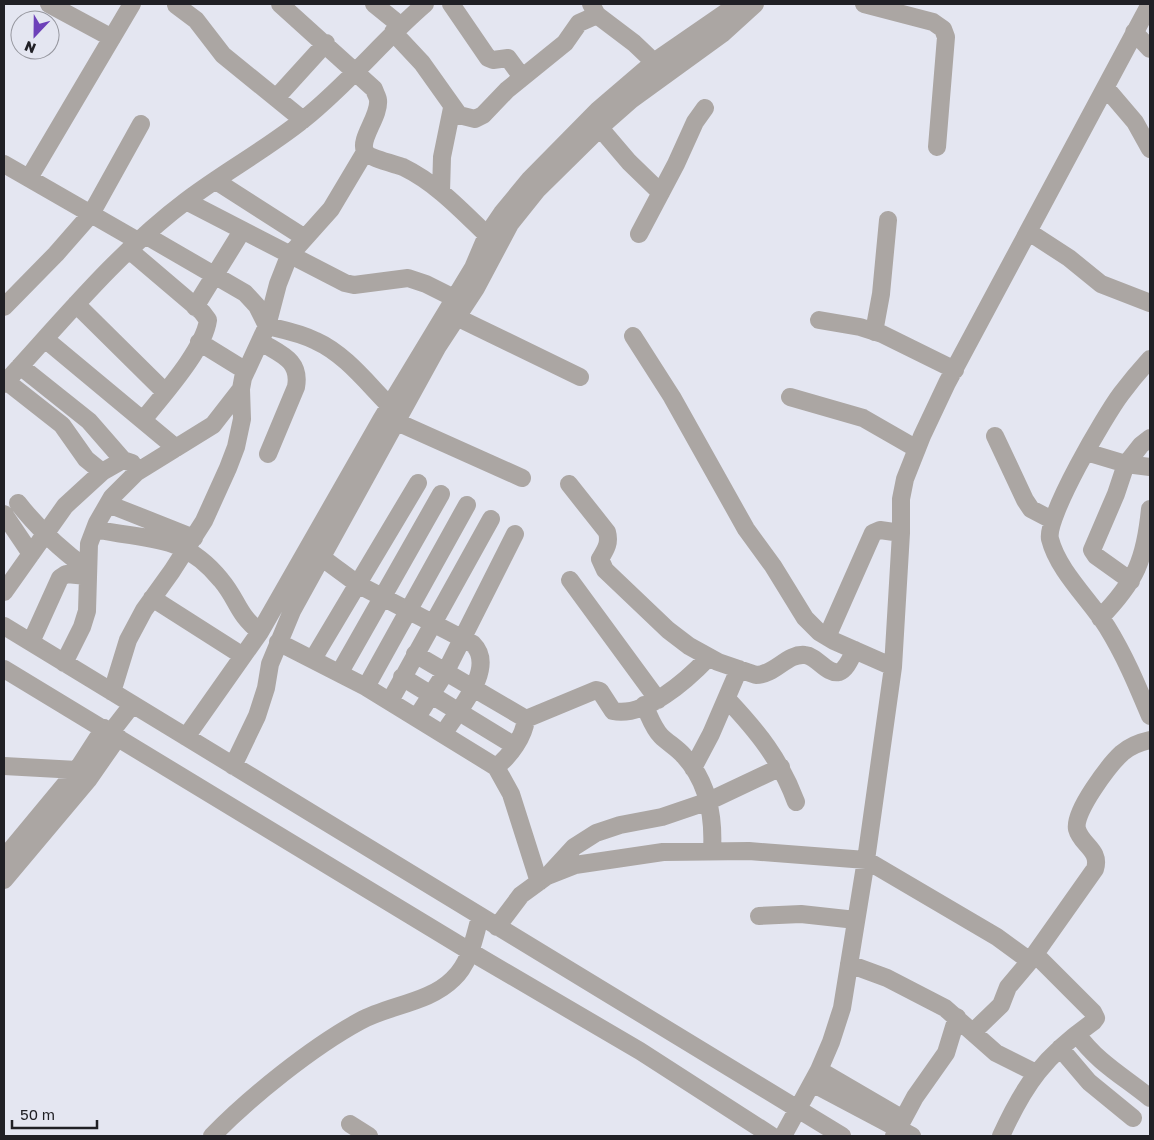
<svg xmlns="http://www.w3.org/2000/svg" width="1154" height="1140" font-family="'Golos Text',sans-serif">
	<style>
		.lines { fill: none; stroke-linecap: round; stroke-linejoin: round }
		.minor { stroke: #aba6a3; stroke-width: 18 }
	</style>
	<rect width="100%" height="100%" fill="#e4e6f1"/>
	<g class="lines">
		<path class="minor" d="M49,4L112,38
			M280,4L374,89C375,93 378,97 378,100C380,116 359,139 365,151C368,158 395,164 403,167C436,183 461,210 487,235
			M374,4L400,25
			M451,4L488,58L493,60L508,58L522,77
			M591,4L597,15L634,43L654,62
			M864,4L933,22L943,29L946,37L937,147
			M176,5L196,20L223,55L303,120
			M393,32L422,63L459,115L475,119L483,115L507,90L565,43L579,23L597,15
			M1134,32L1150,49
			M1106,88L1135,122L1150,149
			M276,98L326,43
			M600,128L629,162L661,193
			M4,164L138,241
			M29,178L132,4
			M216,181L305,238
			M441,192L442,157L452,108
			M186,201L345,283L354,285L408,278L426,284L454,298
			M1029,232L1069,258L1101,284L1150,303
			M639,234L676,164L695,122L705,108
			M145,235L245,293L257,306L267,326C284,330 300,333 316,341C345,354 367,383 389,405
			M129,250L202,312L208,320C204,350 162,396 143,420
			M76,304L165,392
			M4,307L56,254L91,214L141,124
			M195,307L242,231
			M448,313L580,377
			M819,320L860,327L882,334L955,370
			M874,332L881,294L888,220
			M633,336L672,397L746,529L773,566L805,618L819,632L834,641L893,667
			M45,339L176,448
			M199,342L246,371
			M261,342C280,354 301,360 296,387L268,454
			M1150,359C1140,370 1130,382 1121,394C1106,414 1045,517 1050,539C1058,571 1090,600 1107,627C1125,656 1137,685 1150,716
			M20,366L89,421L123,460
			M6,381L62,425L86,459L102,472
			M4,384C62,321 117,253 186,201C224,172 267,149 304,119C348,84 383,40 425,4
			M790,397L863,418L917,449
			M397,422L522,478
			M995,436L1025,500L1031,509L1052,520
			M1086,452L1126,464L1150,467
			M569,484L607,532C610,543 606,549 600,559L605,570L668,630L689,646L718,662L756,675C775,675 787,653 805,655C817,656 827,675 839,672C847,669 851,657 855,650
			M18,503C39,530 60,549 87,569
			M108,504L194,538
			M4,514L31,554
			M95,529C149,541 183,533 221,580C238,600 237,614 260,632
			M321,557L359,585L473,644C497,668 458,710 444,733
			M570,580L658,700
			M1131,581L1096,556L1092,550L1116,494L1126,464L1141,445L1150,438
			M4,592L65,506L102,472L123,460L132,463L137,472
			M152,598L243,656
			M1100,618C1136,581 1145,560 1150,509
			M4,626L842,1136
			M827,637L873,533L880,530L901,533
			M31,642L60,578L66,574L87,576
			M278,642L366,687L496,767L511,794L539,882
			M415,654L526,719C524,737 510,756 496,767
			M313,659L418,483
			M64,663L82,627L87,611L89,544L97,523L112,497L137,472L213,425L241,389
			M4,669L471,952L640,1051L772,1136
			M340,672L441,494
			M402,677L515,746
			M366,687L467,505
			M112,692L128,640L144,610L172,571L204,521L228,468L236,447L242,419L241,389L243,378L267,326L278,284L289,256L331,209L365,152
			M727,699C758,732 780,759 796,802
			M390,701L491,519
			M644,705C649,715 653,728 661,736C668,743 677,748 684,756C708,782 714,817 712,851
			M417,717L445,673L515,534
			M526,719L596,690L600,691L613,711C645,718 688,679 708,658
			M111,732L132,705
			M186,737L260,632L381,420L473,268L487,235L502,213L530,179L598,110L654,62L738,4
			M4,766L77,770
			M233,766L257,716L266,688L270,664L292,611L438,346L476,288L510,224L538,189L606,122L631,100L722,34L755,4
			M693,768L711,734L739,669
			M4,858L77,770L104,728
			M551,872L574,847L596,833L620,825L662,817L709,801L781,767
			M4,880L88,780L118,737
			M759,916L801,914L856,920
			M497,927L521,895L547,876L575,865L663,852L749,851L866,860L997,937L1030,961
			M849,964L887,978L945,1008L996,1053L1036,1073
			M973,1032L1001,1005L1008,987L1030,961L1095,869C1101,850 1081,845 1077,829C1073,812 1110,764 1122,753C1130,746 1141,742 1150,740
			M1077,1034C1098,1063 1123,1076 1150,1098
			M1060,1048L1089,1082L1133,1118
			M819,1070L903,1119
			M812,1083L912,1136
			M350,1124L369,1136
			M212,1136C250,1097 312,1047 360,1021C389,1005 429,1003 453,979C470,963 474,939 480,917
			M783,1136L819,1070L831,1042L842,1008L866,860L893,667L901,533V499L905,479L922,436L947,383L1150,4
			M894,1136L915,1097L946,1053L957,1017
			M1001,1136C1025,1083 1045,1056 1093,1022L1096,1018L1093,1012L1035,954"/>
	</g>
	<rect width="1154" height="1140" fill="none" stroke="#202025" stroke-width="10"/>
	<g transform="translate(35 35) rotate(202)"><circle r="24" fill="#e4e6f1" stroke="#96979f"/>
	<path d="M0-4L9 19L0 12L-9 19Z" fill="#6d41b9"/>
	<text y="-8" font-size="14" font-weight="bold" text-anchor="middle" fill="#202025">N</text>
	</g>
	<path d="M12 1120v8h85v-8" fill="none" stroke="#202025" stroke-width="2.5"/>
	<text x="20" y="1120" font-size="15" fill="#202025" stroke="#e4e6f1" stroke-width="4" paint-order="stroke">50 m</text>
</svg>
